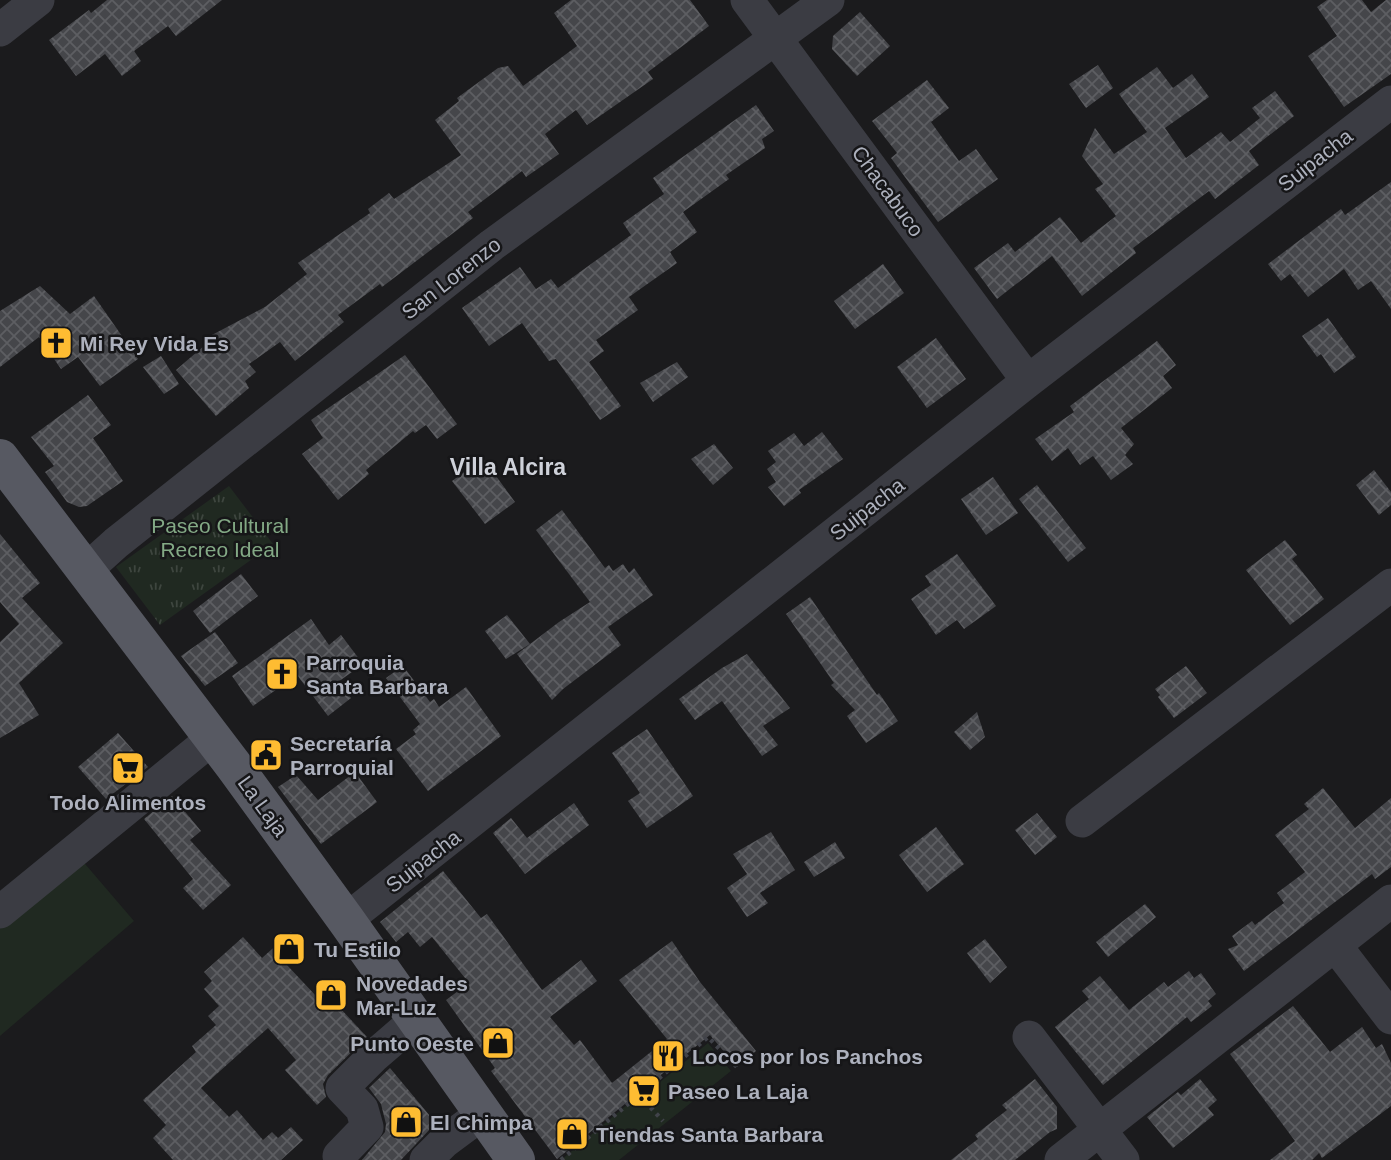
<svg xmlns="http://www.w3.org/2000/svg" width="1391" height="1160" font-family="Helvetica,sans-serif">
	<style>
		.green { fill: #202921 }
		.park { fill: url(#park-tufts) }
		.building { fill: url(#building-cross-hatch) }
		.lines { fill: none; stroke-linecap: round; stroke-linejoin: round }
		.path { stroke: #41434a; stroke-width: 4.5; stroke-dasharray: 3.5 5; stroke-linecap: butt }
		.minor { stroke: #3b3c43; stroke-width: 33 }
		.major { stroke: #575962; stroke-width: 38 }
		.labels { text-anchor: middle; dominant-baseline: central; stroke-width: 5; stroke-linejoin: round; paint-order: stroke }
		.street-label { font-size: 21px; fill: #adb1bd; stroke: #161618 }
		.poi-label { font-size: 21px; font-weight: bold; fill: #adb1bd; stroke: #161618; text-anchor: start }
		.park-label { font-size: 21px; fill: #83a985; stroke: #161618 }
		.neighbourhood-label { font-size: 23px; font-weight: bold; fill: #ced1d9; stroke: #161618 }
	</style>
	<defs>
		<pattern id="park-tufts" width="24" height="20" patternUnits="userSpaceOnUse" patternTransform="scale(1.75)"><rect width="24" height="20" fill="#202921"/><path d="M3 7l-1-3M5 7V3M7 7l1-3M15 17l-1-3M17 17v-4M19 17l1-3" fill="none" stroke="#3e463f"/></pattern>
		<pattern id="building-cross-hatch" width="8" height="8" patternUnits="userSpaceOnUse" patternTransform="scale(1.75)"><rect width="8" height="8" fill="#45464a"/><path d="M0 0l8 8M0 8l8-8" fill="none" stroke="#5d5e62"/></pattern>
	</defs>
	<rect width="100%" height="100%" fill="#1b1b1d"/>
	<path class="green" d="M80,858L134,921L0,1036V927Z
		M708,1043L731,1071L619,1160H561L641,1093L644,1095Z"/>
	<path class="park" d="M229,486L273,544L160,625L116,567Z"/>
	<path class="building" d="M107,0H222L176,36L168,26L134,51L141,61L122,76L105,54L76,76L49,40L89,10L91,13Z
		M571,0H690L709,26L648,72L653,79L587,125L576,110L545,134L559,154L526,177L522,171L468,212L473,218L382,287L380,284L338,315L344,322L295,361L280,342L249,364L256,372L245,381L249,388L216,416L176,370L212,339L210,336L265,307L307,274L298,263L370,213L368,209L389,193L394,199L461,155L435,120L459,101L457,98L498,68L508,66L523,86L577,46L554,13Z
		M1327,0H1362L1371,12L1386,0H1391V74L1344,107L1308,56L1337,36L1317,7Z
		M860,12L890,46L857,76L832,49L833,36Z
		M1098,65L1113,88L1086,108L1069,84Z
		M1157,67L1173,88L1192,74L1209,97L1165,128L1186,158L1221,132L1230,142L1260,118L1252,108L1275,91L1294,116L1249,151L1259,165L1215,199L1209,191L1133,248L1136,253L1082,296L1052,256L997,299L974,268L1008,243L1015,252L1060,217L1081,243L1116,216L1095,189L1103,184L1082,156L1095,128L1114,154L1147,132L1119,94Z
		M927,80L949,108L931,122L959,161L976,149L998,179L938,222L891,158L897,153L872,121Z
		M756,105L774,131L762,139L765,148L726,175L729,179L683,212L697,232L670,252L677,263L629,297L638,310L596,340L604,351L589,362L621,406L600,420L556,359L549,361L522,323L489,346L462,308L520,267L536,289L551,279L558,288L631,235L623,223L664,194L653,178Z
		M1391,182V309L1371,281L1358,290L1344,269L1308,297L1290,274L1281,281L1268,264L1341,209L1345,215Z
		M883,264L904,293L855,329L834,301Z
		M40,286L70,314L94,296L138,359L100,386L78,357L61,369L39,337L0,367V311Z
		M1328,318L1356,357L1334,373L1321,354L1317,357L1302,336Z
		M936,338L966,379L927,408L897,367Z
		M1157,341L1176,365L1163,376L1172,388L1121,428L1134,444L1125,455L1133,464L1111,480L1093,456L1080,465L1068,448L1052,461L1035,439L1074,412L1070,406Z
		M405,355L457,424L437,439L426,425L415,433L413,431L366,470L369,474L338,500L302,454L323,438L311,420Z
		M161,356L179,384L164,394L143,367Z
		M677,362L688,377L653,402L640,383Z
		M88,395L111,425L93,438L123,481L87,506L79,507L67,502L45,472L54,466L31,437Z
		M822,432L843,459L799,490L801,493L784,506L768,487L776,482L767,469L776,462L768,451L794,433L804,446Z
		M714,444L733,468L713,485L691,459Z
		M483,458L515,502L485,524L452,481Z
		M1374,470L1391,492V505L1379,515L1356,485Z
		M993,477L1018,513L986,535L961,499Z
		M1037,485L1086,548L1068,562L1019,499Z
		M562,510L605,568L609,565L613,571L623,564L629,573L634,568L653,595L608,627L621,645L563,689L552,700L517,654L559,622L590,602L536,530Z
		M0,534L40,583L22,598L63,643L19,683L39,715L0,738V642L19,624L0,602Z
		M1285,540L1297,555L1292,559L1324,599L1290,625L1246,570Z
		M957,554L996,606L964,629L957,620L936,635L911,599L931,585L925,576Z
		M241,574L258,596L210,633L193,611Z
		M810,597L877,695L879,693L898,721L866,743L847,716L855,710L831,685L834,683L786,614Z
		M507,615L530,644L506,659L485,631Z
		M311,619L329,645L341,635L363,664L338,682L351,698L328,716L297,675L253,706L232,676Z
		M215,632L238,663L205,686L181,656Z
		M747,654L790,708L763,726L778,745L762,756L722,701L695,720L679,699L722,668Z
		M403,666L430,702L434,699L439,707L466,687L501,736L428,791L396,749L416,734L413,730L420,724L386,678Z
		M1186,666L1207,693L1174,718L1158,697L1160,695L1155,689Z
		M977,712L985,737L970,750L954,732Z
		M647,729L693,796L647,828L628,801L640,793L612,753Z
		M118,733L148,767L106,799L78,767Z
		M355,772L377,802L321,844L278,787L296,775L318,800Z
		M1323,788L1355,828L1391,798V867L1375,879L1372,874L1244,971L1228,949L1238,945L1232,936L1252,921L1255,925L1284,903L1277,893L1305,872L1275,835L1309,809L1304,804Z
		M172,796L201,831L190,840L231,885L203,910L183,888L193,879L144,819Z
		M574,803L589,825L525,874L493,833L511,818L527,838Z
		M1037,813L1057,837L1035,855L1015,830Z
		M936,827L964,864L927,892L899,855Z
		M771,832L795,870L760,893L768,903L747,917L727,888L747,874L733,854Z
		M835,842L845,858L814,877L804,862Z
		M443,871L481,918L487,914L542,990L581,960L597,981L550,1017L574,1045L580,1040L612,1083L667,1039L619,980L672,941L700,982L756,1051L737,1067L710,1035L557,1159L491,1071L495,1068L446,1000L469,983L432,937L420,947L408,932L396,942L380,922Z
		M1145,904L1156,917L1108,957L1096,942Z
		M291,932L305,948L286,964L317,997L324,991L367,1037L328,1075L323,1084L326,1097L317,1105L285,1070L296,1060L268,1028L201,1088L229,1117L237,1110L263,1140L272,1132L278,1138L291,1127L303,1140L281,1160H173L153,1138L166,1125L143,1100L196,1052L192,1046L216,1025L208,1016L219,1006L204,989L212,981L204,972L243,937L262,958Z
		M985,939L1007,967L990,983L967,953Z
		M1189,971L1194,978L1201,973L1216,994L1208,1001L1212,1006L1191,1022L1187,1017L1103,1085L1055,1027L1089,999L1082,991L1100,976L1129,1010L1164,982L1168,987Z
		M1293,1006L1330,1052L1362,1027L1376,1048L1382,1044L1391,1063V1106L1322,1158L1319,1153L1312,1160H1270L1295,1141L1230,1054Z
		M390,1068L430,1116V1129L401,1160H362L385,1132L386,1124L381,1104L369,1088Z
		M1035,1079L1057,1107V1129L1050,1132L1015,1160H951L978,1139L975,1135L1007,1110L1002,1105Z
		M1200,1079L1217,1100L1208,1108L1214,1115L1173,1148L1147,1117L1178,1092L1181,1095Z"/>
	<g class="lines">
		<path class="path" d="M639,1095L663,1121
			M561,1160L708,1037L737,1067L725,1056"/>
		<path class="minor" d="M747,0L1028,381
			M0,30L38,0
			M85,571L116,543L492,245L828,0
			M1082,821L1391,585
			M0,912L213,738
			M346,920L1028,381L1391,102
			M1335,945L1391,1018
			M1029,1037L1123,1160
			M339,1156L367,1127L362,1109L342,1088L373,1057L417,1019
			M426,1160L444,1142L483,1113
			M1061,1160L1391,901"/>
		<path class="major" d="M0,458L234,766L346,920L516,1160"/>
	</g>
	<defs>
		<symbol id="church-square" viewBox="-11 -11 22 22"><rect x="-9" y="-9" width="18" height="18" rx="4" fill="#febc32" stroke="#161618"/><path d="M-1.2-6h2.4v3.5h3.3v2.4h-3.3V6h-2.4V-.1h-3.3v-2.4h3.3Z" fill="#111"/></symbol>
		<symbol id="civic-square" viewBox="-11 -11 22 22"><rect x="-9" y="-9" width="18" height="18" rx="4" fill="#febc32" stroke="#161618"/><path d="M-.6-6.5H3V-4.5H.6V-3L4-1V1h2V6H-6V1h2V-1L-.6-3ZM-1.2 2.5V6h2.4V2.5Z" fill="#111"/></symbol>
		<symbol id="supermarket-square" viewBox="-11 -11 22 22"><rect x="-9" y="-9" width="18" height="18" rx="4" fill="#febc32" stroke="#161618"/><path d="M-6-5.5h2.5l.6 2H6L4.5 2H-2.5L-4.4-4H-6ZM-1.5 3.2a1.3 1.3 0 1 0 .1 0ZM3 3.2a1.3 1.3 0 1 0 .1 0Z" fill="#111"/></symbol>
		<symbol id="shop-square" viewBox="-11 -11 22 22"><rect x="-9" y="-9" width="18" height="18" rx="4" fill="#febc32" stroke="#161618"/><path d="M-5-2.5h2.3a2.7 3.5 0 0 1 5.4 0H5L5.5 6h-11ZM-1.5-2.5h3a1.5 2.3 0 0 0-3 0Z" fill="#111"/></symbol>
		<symbol id="restaurant-square" viewBox="-11 -11 22 22"><rect x="-9" y="-9" width="18" height="18" rx="4" fill="#febc32" stroke="#161618"/><path d="M-5-6h1v4h1v-4h1v4h1v-4h1v5L-1.5 .5V6h-2V.5L-5-1ZM5-6V6H3V1.5H1.5Q1.5-4 5-6Z" fill="#111"/></symbol>
	</defs>
	<g fill-rule="evenodd">
		<use href="#church-square" x="37" y="324" width="38" height="38"/>
		<use href="#church-square" x="263" y="655" width="38" height="38"/>
		<use href="#civic-square" x="247" y="736" width="38" height="38"/>
		<use href="#supermarket-square" x="109" y="749" width="38" height="38"/>
		<use href="#shop-square" x="270" y="930" width="38" height="38"/>
		<use href="#shop-square" x="312" y="976" width="38" height="38"/>
		<use href="#shop-square" x="479" y="1024" width="38" height="38"/>
		<use href="#restaurant-square" x="649" y="1037" width="38" height="38"/>
		<use href="#supermarket-square" x="625" y="1072" width="38" height="38"/>
		<use href="#shop-square" x="387" y="1103" width="38" height="38"/>
		<use href="#shop-square" x="553" y="1115" width="38" height="38"/>
	</g>
	<g class="labels">
		<g class="street-label">
			<text transform="translate(1315 160) rotate(-38)">Suipacha</text>
			<text transform="translate(888 191) rotate(54)">Chacabuco</text>
			<text transform="translate(451 278) rotate(-38)">San Lorenzo</text>
			<text transform="translate(867 509) rotate(-38)">Suipacha</text>
			<text transform="translate(263 806) rotate(54)">La Laja</text>
			<text transform="translate(423 861) rotate(-38)">Suipacha</text>
		</g>
		<g class="poi-label">
			<text x="80" y="343">Mi Rey Vida Es</text>
			<text x="306" y="662">Parroquia<tspan x="306" dy="24">Santa Barbara</tspan></text>
			<text x="290" y="743">Secretaría<tspan x="290" dy="24">Parroquial</tspan></text>
			<text x="128" y="802" text-anchor="middle">Todo Alimentos</text>
			<text x="314" y="949">Tu Estilo</text>
			<text x="356" y="983">Novedades<tspan x="356" dy="24">Mar-Luz</tspan></text>
			<text x="474" y="1043" text-anchor="end">Punto Oeste</text>
			<text x="692" y="1056">Locos por los Panchos</text>
			<text x="668" y="1091">Paseo La Laja</text>
			<text x="430" y="1122">El Chimpa</text>
			<text x="596" y="1134">Tiendas Santa Barbara</text>
		</g>
		<g class="park-label">
			<text x="220" y="525">Paseo Cultural<tspan x="220" dy="24">Recreo Ideal</tspan></text>
		</g>
		<g class="neighbourhood-label">
			<text x="508" y="467">Villa Alcira</text>
		</g>
	</g>
</svg>
